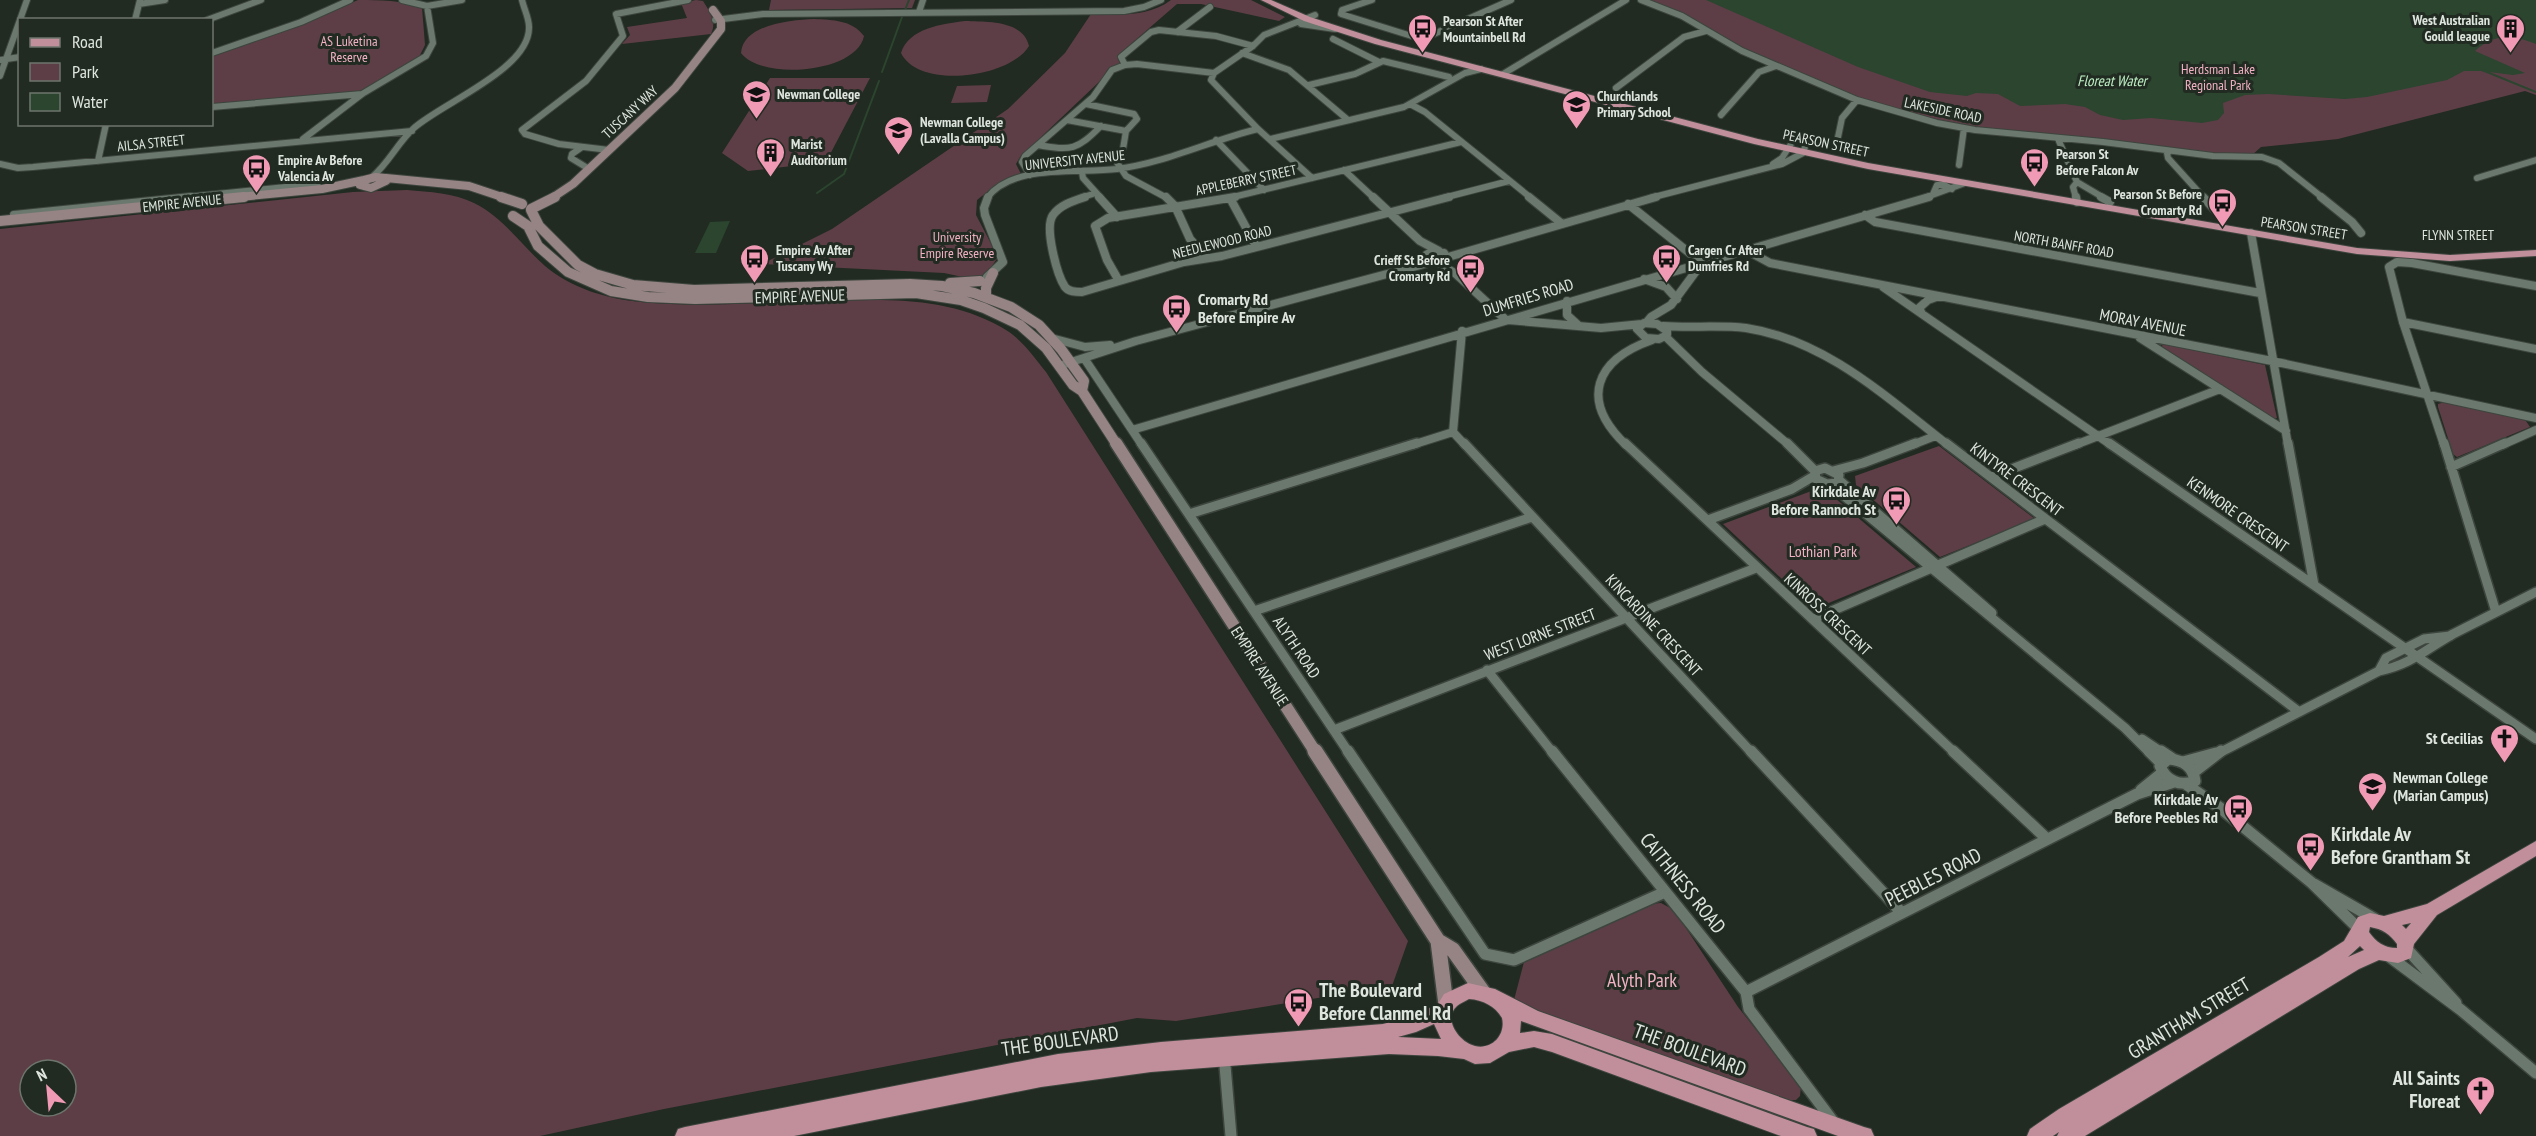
<svg xmlns="http://www.w3.org/2000/svg" width="2536" height="1136" font-family="'PT Sans Narrow',sans-serif">
	<style>
		.green { fill: #5d3e47; fill-rule: evenodd }
		.water { fill: #2b452f }
		.lines { fill: none; stroke-linecap: round; stroke-linejoin: round }
		.stream { stroke: #2b452f; stroke-width: 2 }
		.street-far3-casing { stroke: #3d453e; stroke-width: 8 }
		.street-far2-casing { stroke: #3d453e; stroke-width: 10 }
		.street-far1-casing { stroke: #3d453e; stroke-width: 12 }
		.street-casing { stroke: #3d453e; stroke-width: 14 }
		.secondary-far3-casing { stroke: #3d453e; stroke-width: 10 }
		.secondary-far2-casing { stroke: #3d453e; stroke-width: 12 }
		.secondary-far1-casing { stroke: #3d453e; stroke-width: 15 }
		.secondary-casing { stroke: #3d453e; stroke-width: 18 }
		.primary-casing { stroke: #3d453e; stroke-width: 2 }
		.street-far3 { stroke: #6b786d; stroke-width: 6 }
		.street-far2 { stroke: #6b786d; stroke-width: 8 }
		.street-far1 { stroke: #6b786d; stroke-width: 9 }
		.street { stroke: #6b786d; stroke-width: 11 }
		.secondary-far3 { stroke: #968384; stroke-width: 8 }
		.secondary-far2 { stroke: #968384; stroke-width: 10 }
		.secondary-far1 { stroke: #968384; stroke-width: 12 }
		.secondary { stroke: #968384; stroke-width: 15 }
		.primary { fill: #c18e9b; fill-rule: evenodd }
		.labels { text-anchor: middle; dominant-baseline: central; stroke-width: 6; stroke-linejoin: round; paint-order: stroke }
		.far-poi-label { font-size: 14px; font-weight: bold; fill: #dee5de; stroke: #212b22; text-anchor: start }
		.far-park-label { font-size: 14px; fill: #f2b1c4; stroke: #212b22 }
		.far-street-label { font-size: 14px; fill: #dee5de; stroke: #212b22 }
		.far-water-label { font-size: 15px; font-style: italic; fill: #bdefc3; stroke: #212b22 }
		.street-label { font-size: 16px; fill: #dee5de; stroke: #212b22 }
		.poi-label { font-size: 16px; font-weight: bold; fill: #dee5de; stroke: #212b22; text-anchor: end }
		.park-label { font-size: 16px; fill: #f2b1c4; stroke: #212b22 }
		.near-poi-label { font-size: 20px; font-weight: bold; fill: #dee5de; stroke: #212b22; text-anchor: start }
		.near-street-label { font-size: 20px; fill: #dee5de; stroke: #212b22 }
		.near-park-label { font-size: 20px; fill: #f2b1c4; stroke: #212b22 }
	</style>
	<rect width="100%" height="100%" fill="#212b22"/>
	<path class="green" d="M358,0C380,0 402,0 422,8L425,45L418,59L359,92L212,104V54L315,19Z
		M696,0L703,1C710,12 717,22 711,34L622,44L630,35L627,27L687,18L681,3Z
		M771,0H915L912,8L769,10Z
		M1171,0H1251L1285,17L1279,21L1201,4H1177L1117,56L1120,64L1108,69L1101,80L1020,157L1016,164L1021,174L992,188L977,200L976,215L998,257L988,272L977,280L944,273L762,264L832,229L1008,109L1065,53L1091,14C1119,15 1148,17 1171,0Z
		M1648,0H2536V95L2525,91L2338,139L2261,147L2252,155C2202,156 2152,147 2103,142C2020,133 1936,126 1857,99C1786,74 1715,34 1648,0Z
		M814,19C833,20 852,20 864,36C857,73 762,81 741,53C743,24 792,20 814,19Z
		M965,21C987,22 1023,20 1029,46C1010,78 919,90 901,53C909,28 942,24 965,21Z
		M770,78H870L826,162L748,171L722,153Z
		M991,85L987,102L951,103L957,86Z
		M407,190C429,192 454,193 474,203C504,218 520,244 545,266C571,288 607,299 641,302C703,308 766,302 828,301C887,299 948,297 1001,327C1020,337 1033,356 1046,372L1408,941L1392,986L1176,1021L1137,1018L664,1109L540,1136H0V229L353,192ZM30,1070H66V1106H30Z
		M2163,344L2265,365L2277,418L2273,419L2161,348Z
		M2445,402L2517,417L2526,421L2530,427L2457,457L2453,454L2438,407V404Z
		M1939,446L2035,519L1940,557L1856,485L1855,476Z
		M1822,487L1916,567L1814,609L1723,524Z
		M1661,903L1674,910L1738,1007L1801,1086L1800,1096L1796,1100H1788L1537,1012L1514,1000L1524,962L1650,904Z"/>
	<path class="water" d="M1706,0H2536V44C2513,35 2494,33 2475,51L2525,73L2513,75L2481,71H2464L2447,80L2367,97L2345,99L2268,94L2245,95L2223,103L2224,113L2218,120L2202,123L2151,118L2123,120L2100,115L2085,107L2065,104L2020,106L1998,94L1976,93L1967,96L1930,92L1858,67Z
		M730,221L716,253H695L710,222Z"/>
	<g class="lines">
		<path class="stream" d="M905,10L909,0
			M2482,70L2536,92
			M882,72L902,17
			M817,193L844,174L879,81"/>
		<defs>
			<path id="street-far3" d="M402,0L427,6L462,0
				M1372,0L1342,10L1341,14L1418,38L1427,37L1511,0
				M1641,0L1682,16L1742,51L1857,100L1937,123L1975,130L2103,142L2213,156L2262,157L2279,163L2323,198
				M139,4L165,0
				M919,12L923,0
				M135,20L140,0
				M207,20L261,0
				M715,20L763,14L1124,11L1144,7L1161,0
				M1301,24L1335,29
				M1177,32L1210,7
				M1333,39L1379,62
				M212,53L301,22L350,0
				M1242,53L1289,70L1348,120
				M0,60L20,57
				M1125,65L1121,57L1151,32L1159,30L1216,36L1253,46
				M1503,74L1626,0
				M0,76L27,0
				M1309,85L1355,74L1383,61L1449,77
				M1616,88L1684,37L1706,31
				M1086,104L1134,114L1137,119L1126,131L1123,149L1116,161L1126,176L1167,198
				M1410,104L1425,112L1531,198
				M212,107L362,94
				M1721,115L1759,72L1776,66
				M1067,120L1126,131
				M303,139L362,94L426,56L433,43L427,6
				M1270,139L1404,107L1465,73L1481,69
				M2058,139L2077,182L2104,198
				M1216,140L1264,190
				M1837,142L1842,118L1857,100
				M1038,145C1072,151 1077,150 1101,126
				M582,147L572,154L571,158L589,169
				M609,150L559,144L525,134L522,130L586,81L623,36L616,14L688,0
				M2170,151L2167,153L2168,158L2204,198
				M98,161L106,124
				M0,164L18,168L33,167L412,131
				M1773,164L1782,158L1791,144
				M1959,165L1964,128
				M1344,170L1374,198
				M1082,172L1083,178L1101,198
				M1030,175L1022,162L1025,156L1093,97L1112,70L1125,65L1137,64L1214,73
				M372,177C389,163 398,142 414,128C442,103 530,69 529,27C529,18 524,9 522,0
				M1312,178L1258,129L1211,80L1214,73L1253,46L1264,35L1315,15
				M2477,178L2536,160
				M1933,194L1937,185H1944L1952,189
				M177,198L305,185H316L322,189
				M987,198C1013,163 1079,174 1117,169C1166,163 1211,140 1258,129
				M1080,198L1096,193
				M1229,198L1461,142
				M1443,198L1509,181
				M1650,198L1782,164L1803,153L1805,147
				M1924,198L1965,183
				M2076,198L2073,187L2077,182"/>
			<path id="street-far2" d="M1085,197C1073,201 1060,205 1053,215C1044,227 1057,275 1065,287C1069,292 1076,292 1082,292L1184,262L1222,256L1449,197
				M1099,197L1117,217
				M1166,197L1175,206L1190,239L1207,258
				M1373,197L1420,241L1439,251
				M1529,197L1561,223
				M2076,197L2077,202
				M2101,197L2110,202
				M2203,197L2214,209
				M2321,197L2352,222L2361,233
				M1230,198L1256,246
				M1628,204L1702,263L1671,305L1651,317L1646,323
				M14,215L191,197
				M1865,215L1875,222L2260,293
				M2251,233L2288,445
				M1746,250L1770,263L2272,361L2536,418
				M1433,251L1444,253L1447,259L1440,262L1429,261L1426,255Z
				M1448,257L1656,197
				M1438,263L1456,274L1506,320
				M987,277L1003,262L985,215L984,208L988,197
				M1644,279L1666,287L1677,299
				M1119,281L1107,260L1095,226L1108,218L1235,197
				M1883,287L2111,445
				M1567,301V315L1579,326
				M1922,314L1919,308L1928,300L1939,296
				M1508,320L1601,328L1642,324
				M2403,322L2536,349
				M1644,323L1657,324L1667,331V335L1659,339L1646,338L1637,329Z
				M1663,326C1691,328 1719,325 1746,328C1826,340 1887,398 1948,445
				M1462,331L1453,432L1465,445
				M1666,337L1702,372L1789,445
				M2140,338L2286,431
				M1055,339L1085,347L1110,345
				M1084,358L1142,445
				M1059,366L1136,341L1432,262
				M1132,430L1929,197
				M1412,445L1453,432
				M1626,445C1579,400 1595,360 1652,340
				M1912,445L1935,436
				M2075,445L2220,389
				M2444,445L2403,322L2389,267L2397,262L2412,263L2536,286
				M2502,445L2536,430"/>
			<path id="street-far1" d="M1141,443L1349,753
				M1464,443L1752,753
				M1625,443L1955,753
				M1787,443L1815,471
				M1946,443L2298,711
				M2109,443L2536,739
				M2288,443L2314,585
				M2444,443L2496,612
				M2451,467L2505,443
				M1825,468L1839,475L1838,483L1827,484L1816,479L1815,471Z
				M1833,471L1863,463L1916,443
				M1991,477L2079,443
				M1840,481L1992,613
				M1831,485L2125,728L2150,753
				M1189,514L1417,443
				M1708,520L1792,489L1814,476
				M1254,611L1532,517
				M1813,619L2045,519
				M1487,670L1553,753
				M2379,671L2386,658L2424,639L2450,636
				M1334,730L1756,568
				M2142,739L2163,753
				M2219,753L2379,671C2412,664 2426,649 2453,634C2481,620 2508,606 2536,592"/>
			<path id="street" d="M1348,751L1485,954L1514,960L1665,892
				M1552,751L1746,992L1749,1009L1835,1124
				M1751,751L1902,913
				M1953,751L2046,838
				M2149,751L2161,763
				M2161,751L2173,759
				M2168,759C2183,760 2193,766 2195,781C2180,787 2166,781 2160,766Z
				M2183,762L2216,753
				M2194,772L2221,751
				M2187,785L2219,807L2312,883L2360,930
				M2141,790L2162,773
				M2314,884L2375,919
				M2406,948L2456,1003
				M2390,957L2461,1010L2536,1073
				M1746,992L2137,794L2174,782
				M1224,1054L1231,1136"/>
			<path id="secondary-far3" d="M376,177L385,178L386,181L371,188L360,185L364,180Z
				M386,178L469,186L505,198
				M229,198L322,189L364,180
				M552,198L573,184L675,88L721,29V21L713,10"/>
			<path id="secondary-far2" d="M501,197L522,204
				M531,209L555,197
				M531,210L539,226L578,265L595,274L633,285L694,290L910,284L942,286L974,293L1011,307L1039,325L1061,349L1084,381L1082,391
				M513,216L528,226L538,246L568,272L611,291L648,297L695,299L916,293L961,300L984,308L1020,325L1046,348L1073,385L1082,391L1117,445
				M0,221L244,197
				M950,283L980,281
				M986,297V288L993,273"/>
			<path id="secondary-far1" d="M1116,443L1316,753"/>
			<path id="secondary" d="M1315,751L1438,941L1446,1005
				M1438,941L1453,950L1483,992"/>
			<path id="primary" d="M1261,0H1271L1310,17L1381,40L1758,139L1868,163L2357,248L2450,255L2536,250V256L2450,261L2357,254L1868,169L1754,144L1375,44L1304,21Z
				M2536,841V856L2437,915L2414,944L2411,958L2398,963L2379,960L2359,969L2085,1136H2057L2059,1132L2053,1136H2027L2030,1129L2059,1109L2319,957L2344,941L2358,917L2370,913L2384,916L2427,904ZM2411,923L2406,929L2402,925ZM2370,927C2382,929 2390,934 2397,944V948C2384,948 2376,942 2369,932ZM2360,946L2364,950L2348,957Z
				M1468,983L1495,989L1538,1011L1864,1127L1871,1129L1874,1136H1838L1521,1021L1520,1033L1534,1031L1552,1034L1807,1127L1814,1129L1817,1136H1781L1552,1052L1534,1047L1509,1052L1490,1063L1475,1064L1464,1059L1438,1056L1389,1054L1151,1072L1041,1087L794,1136H675L678,1129L685,1127L1058,1054L1161,1042L1383,1024L1413,1016L1438,1004L1444,994ZM1469,999C1483,1000 1495,1006 1502,1018C1506,1035 1492,1050 1475,1046C1460,1043 1442,1019 1457,1006C1460,1003 1466,1001 1469,999ZM1434,1024L1441,1039L1398,1037L1416,1032Z"/>
		</defs>
		<use href="#street-far3" class="street-far3-casing"/>
		<use href="#street-far2" class="street-far2-casing"/>
		<use href="#street-far1" class="street-far1-casing"/>
		<use href="#street" class="street-casing"/>
		<use href="#secondary-far3" class="secondary-far3-casing"/>
		<use href="#secondary-far2" class="secondary-far2-casing"/>
		<use href="#secondary-far1" class="secondary-far1-casing"/>
		<use href="#secondary" class="secondary-casing"/>
		<use href="#primary" class="primary-casing"/>
		<use href="#street-far3" class="street-far3"/>
		<use href="#street-far2" class="street-far2"/>
		<use href="#street-far1" class="street-far1"/>
		<use href="#street" class="street"/>
		<use href="#secondary-far3" class="secondary-far3"/>
		<use href="#secondary-far2" class="secondary-far2"/>
		<use href="#secondary-far1" class="secondary-far1"/>
		<use href="#secondary" class="secondary"/>
		<use href="#primary" class="primary"/>
	</g>
	<defs>
		<symbol id="building-pin" viewBox="-11 -11 22 30"><path d="M0 17L-7.5 6A9.5 9.5 0 1 1 7.5 6Z" fill="#f09ab5" stroke="#212b22"/><path d="M-4-6H4V6H1V3H-1V6H-4ZM-2.5-4.3h1.7v1.8h-1.7ZM.8-4.3h1.7v1.8H.8ZM-2.5-1h1.7V.8h-1.7ZM.8-1h1.7V.8H.8Z" fill="#111"/></symbol>
		<symbol id="bus-pin" viewBox="-11 -11 22 30"><path d="M0 17L-7.5 6A9.5 9.5 0 1 1 7.5 6Z" fill="#f09ab5" stroke="#212b22"/><path d="M-5-6H5V4H4V6H2V4H-2V6H-4V4H-5ZM-3.5-4V0h7V-4ZM-3.5 1.2v1.5H-2V1.2ZM2 1.2v1.5H3.5V1.2Z" fill="#111"/></symbol>
		<symbol id="school-pin" viewBox="-11 -11 22 30"><path d="M0 17L-7.5 6A9.5 9.5 0 1 1 7.5 6Z" fill="#f09ab5" stroke="#212b22"/><path d="M0-5L7-2L0 1L-7-2ZM-4 1L0 2.5L4 1V4Q0 6-4 4Z" fill="#111"/></symbol>
		<symbol id="church-pin" viewBox="-11 -11 22 30"><path d="M0 17L-7.5 6A9.5 9.5 0 1 1 7.5 6Z" fill="#f09ab5" stroke="#212b22"/><path d="M-1.2-6h2.4v3.5h3.3v2.4h-3.3V6h-2.4V-.1h-3.3v-2.4h3.3Z" fill="#111"/></symbol>
	</defs>
	<g fill-rule="evenodd">
		<use href="#building-pin" x="2494" y="12" width="33" height="45"/>
		<use href="#bus-pin" x="1406" y="12" width="33" height="45"/>
		<use href="#school-pin" x="740" y="78" width="33" height="45"/>
		<use href="#school-pin" x="1560" y="88" width="33" height="45"/>
		<use href="#school-pin" x="882" y="114" width="33" height="45"/>
		<use href="#building-pin" x="754" y="136" width="33" height="45"/>
		<use href="#bus-pin" x="2018" y="146" width="33" height="45"/>
		<use href="#bus-pin" x="240" y="152" width="33" height="45"/>
		<use href="#bus-pin" x="2206" y="186" width="33" height="45"/>
		<use href="#bus-pin" x="738" y="242" width="33" height="45"/>
		<use href="#bus-pin" x="1650" y="242" width="33" height="45"/>
		<use href="#bus-pin" x="1454" y="252" width="33" height="45"/>
		<use href="#bus-pin" x="1160" y="292" width="33" height="45"/>
		<use href="#bus-pin" x="1880" y="484" width="33" height="45"/>
		<use href="#church-pin" x="2488" y="722" width="33" height="45"/>
		<use href="#school-pin" x="2356" y="770" width="33" height="45"/>
		<use href="#bus-pin" x="2222" y="792" width="33" height="45"/>
		<use href="#bus-pin" x="2294" y="830" width="33" height="45"/>
		<use href="#bus-pin" x="1282" y="986" width="33" height="45"/>
		<use href="#church-pin" x="2464" y="1074" width="33" height="45"/>
	</g>
	<g class="labels">
		<g class="far-poi-label">
			<text x="2490" y="20" text-anchor="end">West Australian<tspan x="2490" dy="16">Gould league</tspan></text>
			<text x="1443" y="21">Pearson St After<tspan x="1443" dy="16">Mountainbell Rd</tspan></text>
			<text x="777" y="94">Newman College</text>
			<text x="1597" y="96">Churchlands<tspan x="1597" dy="16">Primary School</tspan></text>
			<text x="920" y="122">Newman College<tspan x="920" dy="16">(Lavalla Campus)</tspan></text>
			<text x="791" y="144">Marist<tspan x="791" dy="16">Auditorium</tspan></text>
			<text x="2056" y="154">Pearson St<tspan x="2056" dy="16">Before Falcon Av</tspan></text>
			<text x="278" y="160">Empire Av Before<tspan x="278" dy="16">Valencia Av</tspan></text>
			<text x="2202" y="194" text-anchor="end">Pearson St Before<tspan x="2202" dy="16">Cromarty Rd</tspan></text>
			<text x="776" y="250">Empire Av After<tspan x="776" dy="16">Tuscany Wy</tspan></text>
			<text x="1688" y="250">Cargen Cr After<tspan x="1688" dy="16">Dumfries Rd</tspan></text>
			<text x="1450" y="260" text-anchor="end">Crieff St Before<tspan x="1450" dy="16">Cromarty Rd</tspan></text>
		</g>
		<g class="far-park-label">
			<text x="349" y="41">AS Luketina<tspan x="349" dy="16">Reserve</tspan></text>
			<text x="2218" y="69">Herdsman Lake<tspan x="2218" dy="16">Regional Park</tspan></text>
			<text x="957" y="237">University<tspan x="957" dy="16">Empire Reserve</tspan></text>
		</g>
		<g class="far-street-label">
			<text transform="translate(1943 110) rotate(12)">LAKESIDE ROAD</text>
			<text transform="translate(630 112) rotate(-43)">TUSCANY WAY</text>
			<text transform="translate(151 143) rotate(-6)">AILSA STREET</text>
			<text transform="translate(1826 143) rotate(12)">PEARSON STREET</text>
			<text transform="translate(1075 160) rotate(-6)">UNIVERSITY AVENUE</text>
			<text transform="translate(1246 180) rotate(-12)">APPLEBERRY STREET</text>
			<text transform="translate(182 203) rotate(-6)">EMPIRE AVENUE</text>
			<text transform="translate(2304 228) rotate(9)">PEARSON STREET</text>
			<text x="2458" y="235">FLYNN STREET</text>
			<text transform="translate(1222 242) rotate(-14)">NEEDLEWOOD ROAD</text>
			<text transform="translate(2064 244) rotate(10)">NORTH BANFF ROAD</text>
		</g>
		<g class="far-water-label">
			<text x="2112" y="80">Floreat Water</text>
		</g>
		<g class="street-label">
			<text transform="translate(800 296) rotate(-2)">EMPIRE AVENUE</text>
			<text transform="translate(1528 297) rotate(-17)">DUMFRIES ROAD</text>
			<text transform="translate(2143 322) rotate(11)">MORAY AVENUE</text>
			<text transform="translate(2017 479) rotate(37)">KINTYRE CRESCENT</text>
			<text transform="translate(2238 514) rotate(35)">KENMORE CRESCENT</text>
			<text transform="translate(1828 614) rotate(43)">KINROSS CRESCENT</text>
			<text transform="translate(1654 625) rotate(47)">KINCARDINE CRESCENT</text>
			<text transform="translate(1540 634) rotate(-21)">WEST LORNE STREET</text>
			<text transform="translate(1297 647) rotate(56)">ALYTH ROAD</text>
			<text transform="translate(1260 666) rotate(57)">EMPIRE AVENUE</text>
		</g>
		<g class="poi-label">
			<text x="1198" y="299" text-anchor="start">Cromarty Rd<tspan x="1198" dy="18">Before Empire Av</tspan></text>
			<text x="1876" y="491">Kirkdale Av<tspan x="1876" dy="18">Before Rannoch St</tspan></text>
			<text x="2483" y="738">St Cecilias</text>
			<text x="2393" y="777" text-anchor="start">Newman College<tspan x="2393" dy="18">(Marian Campus)</tspan></text>
			<text x="2218" y="799">Kirkdale Av<tspan x="2218" dy="18">Before Peebles Rd</tspan></text>
		</g>
		<g class="park-label">
			<text x="1823" y="551">Lothian Park</text>
		</g>
		<g class="near-poi-label">
			<text x="2331" y="834">Kirkdale Av<tspan x="2331" dy="23">Before Grantham St</tspan></text>
			<text x="1319" y="990">The Boulevard<tspan x="1319" dy="23">Before Clanmel Rd</tspan></text>
			<text x="2460" y="1078" text-anchor="end">All Saints<tspan x="2460" dy="23">Floreat</tspan></text>
		</g>
		<g class="near-street-label">
			<text transform="translate(1933 877) rotate(-27)">PEEBLES ROAD</text>
			<text transform="translate(1683 883) rotate(51)">CAITHNESS ROAD</text>
			<text transform="translate(2189 1018) rotate(-31)">GRANTHAM STREET</text>
			<text transform="translate(1060 1041) rotate(-8)">THE BOULEVARD</text>
			<text transform="translate(1690 1050) rotate(20)">THE BOULEVARD</text>
		</g>
		<g class="near-park-label">
			<text x="1642" y="980">Alyth Park</text>
		</g>
	</g>
	<rect x="18" y="18" width="195" height="108" fill="#212b22" stroke="#6d756d" stroke-width="1.5"/>
	<rect x="30" y="38" width="30" height="9" fill="#c18e9b" stroke="#6d756d" stroke-width="1.5"/>
	<text x="72" y="48" font-size="18" fill="#dee5de">Road</text>
	<rect x="30" y="63" width="30" height="18" fill="#5d3e47" stroke="#6d756d" stroke-width="1.5"/>
	<text x="72" y="78" font-size="18" fill="#dee5de">Park</text>
	<rect x="30" y="93" width="30" height="18" fill="#2b452f" stroke="#6d756d" stroke-width="1.5"/>
	<text x="72" y="108" font-size="18" fill="#dee5de">Water</text>
	<g transform="translate(48 1088) rotate(334)"><circle r="28" fill="#212b22" stroke="#6d756d" stroke-width="1.5"/>
	<path d="M0-4.5L10 22L0 15L-10 22Z" fill="#f09ab5"/>
	<text y="-9" font-size="16" font-weight="bold" text-anchor="middle" fill="#dee5de">N</text>
	</g>
</svg>
